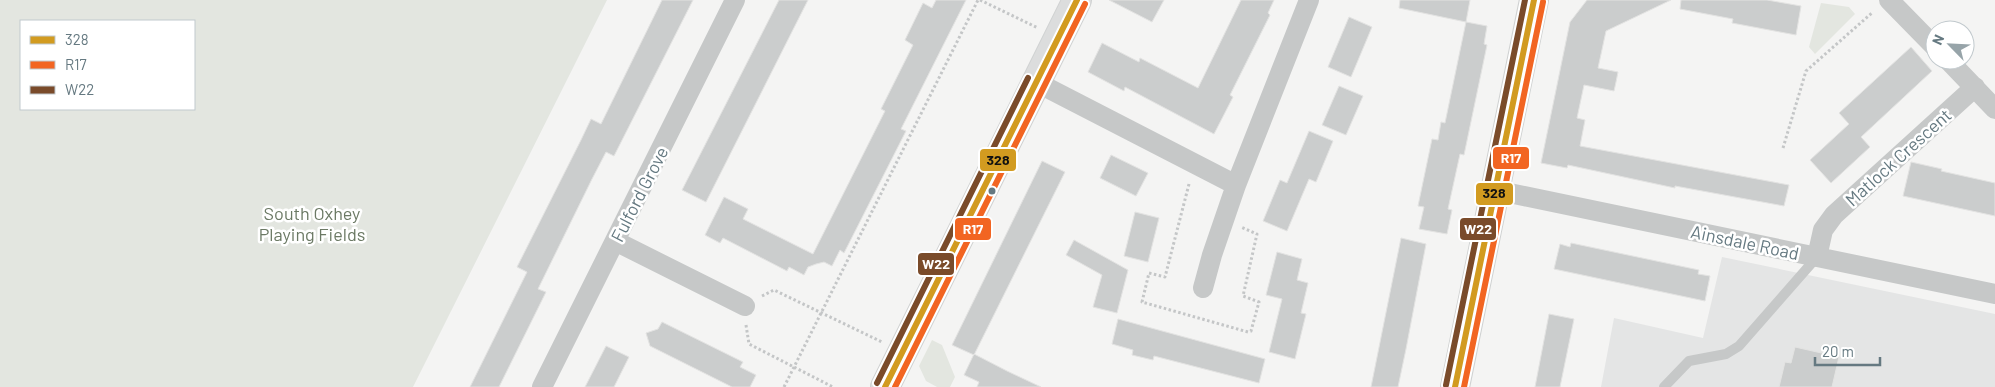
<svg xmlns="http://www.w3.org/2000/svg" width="1995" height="387" font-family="Barlow,sans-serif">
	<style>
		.built { fill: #e4e5e5 }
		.green { fill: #e3e6e0; fill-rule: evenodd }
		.building { fill: #cbcdcd; stroke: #e3e3e2 }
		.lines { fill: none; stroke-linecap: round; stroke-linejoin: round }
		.secondary-casing { stroke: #d0d2d2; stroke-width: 30 }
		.path { stroke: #c4c6c7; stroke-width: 3; stroke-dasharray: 2.5 2.5; stroke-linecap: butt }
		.lane { stroke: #c6c8c8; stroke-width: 10 }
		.street { stroke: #c6c8c8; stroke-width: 20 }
		.secondary { stroke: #dcdddd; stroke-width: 28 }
		.bus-1-casing { stroke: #fff; stroke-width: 10 }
		.bus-2-casing { stroke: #fff; stroke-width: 10 }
		.bus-3-casing { stroke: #fff; stroke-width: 10 }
		.bus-1 { stroke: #d29b20; stroke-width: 6 }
		.bus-2 { stroke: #f26522; stroke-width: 6 }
		.bus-3 { stroke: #7a4b2a; stroke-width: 6 }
		.bus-dot { fill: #657981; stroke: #fff; stroke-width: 2 }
		.labels { text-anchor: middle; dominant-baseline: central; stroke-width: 5; stroke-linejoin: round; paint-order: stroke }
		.street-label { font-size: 18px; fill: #657981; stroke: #fff }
		.park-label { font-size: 18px; fill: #6b7964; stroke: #fff }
		.line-badge { stroke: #fff; stroke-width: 2 }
		.badge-label { font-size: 14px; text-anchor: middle; font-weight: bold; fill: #fff }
		.pale-badge-label { font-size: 14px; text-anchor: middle; font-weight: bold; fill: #111 }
	</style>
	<rect width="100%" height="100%" fill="#f4f4f3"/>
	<path class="built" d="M1722,257L1995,314V387H1601L1614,318L1703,338Z"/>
	<path class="green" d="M0,0H607L413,387H0ZM21,21H194V109H21Z
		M1821,3L1849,7L1855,14L1815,54L1809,47Z
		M932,340L942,345L955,377L950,387H937L926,381L919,366Z"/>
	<path class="building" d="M662,0H693L614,156L606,152L592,179L538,289L546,292L499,387H470L527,272L517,267L581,140L591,119L601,124Z
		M779,0H808L706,202L682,190Z
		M936,0H966L901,129L906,131L844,253L840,250L832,266L824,262L816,264L808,267L804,275L789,267L787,271L723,238L720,243L705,235L724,197L748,209L743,219L813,254L885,111L881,109L913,45L905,40L923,3L932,8Z
		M1109,0H1164L1152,22Z
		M1241,0H1274L1268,13L1270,15L1230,95L1233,97L1214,134L1125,87L1124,91L1088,72L1102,43L1139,62L1140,58L1198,88Z
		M1400,0H1470L1466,22L1399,8Z
		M1587,0H1671L1606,31L1598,68L1618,72L1616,82L1614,91L1584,85L1577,118L1585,120L1580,146L1789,185L1784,206L1675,186V188L1568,165L1567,168L1541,163L1570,22Z
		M1681,0H1767L1801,6L1796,35L1732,23L1733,19L1680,9Z
		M1349,17L1372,27L1351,77L1328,67Z
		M1466,22L1487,26L1484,44L1487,45L1464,155L1460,154L1448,209L1452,210L1447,234L1419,229L1424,207L1418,206L1432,139L1438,140L1441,122L1445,123Z
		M1911,47L1932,71L1861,137L1870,147L1831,183L1810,160L1849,124L1839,113Z
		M1339,86L1363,96L1346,135L1322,125Z
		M1309,131L1333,141L1316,182L1309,179L1287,231L1263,221L1280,180L1287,183Z
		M1111,155L1148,173L1136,196L1100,178Z
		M1042,161L1065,172L974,355L952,345Z
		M1911,162L1942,169L1941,171L1995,183V216L1903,196Z
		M1135,212L1159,218L1148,262L1124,256Z
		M1401,238L1426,244L1406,349L1398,387H1371Z
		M1074,240L1128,270L1117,313L1093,307L1102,275L1066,255Z
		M1571,243L1699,270L1698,274L1710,276L1705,301L1554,269L1560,244L1570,247Z
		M1277,252L1302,259L1297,280L1308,283L1301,313L1306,314L1295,359L1269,352L1282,299L1266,295Z
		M1549,314L1574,319L1560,387H1535Z
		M1118,319L1265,359L1259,383L1154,356L1153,360L1132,355L1133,350L1112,344Z
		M662,322L743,362L740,367L756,375L750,387H732L650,346L646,333L658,329Z
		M606,346L629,357L614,387H585Z
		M1795,347L1839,357L1832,387H1779L1785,362L1791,363Z
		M974,354L1007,371L1041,387H977L979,382L964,375Z"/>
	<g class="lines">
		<defs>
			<path id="secondary" d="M885,387L1077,0
				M1455,387L1534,0"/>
		</defs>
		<use href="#secondary" class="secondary-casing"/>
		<path class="path" d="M980,0L1038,28
			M1783,148L1806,71L1873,12
			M1189,184L1165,277L1149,273L1142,302L1248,332L1251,331L1259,302L1243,296L1257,234L1241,227
			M762,296L774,290L882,342
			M746,325L749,344L833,387
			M784,387L978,0"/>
		<path class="lane" d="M1664,387L1689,361L1726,354L1739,346L1817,257"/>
		<path class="street" d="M1889,0L1935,47
			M1948,60L1995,109
			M1036,82L1236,185L1309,0
			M1495,190L1995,294
			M615,241L745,306
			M1817,257L1823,230L1834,215L1975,87
			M1203,288L1212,255L1236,185
			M542,387L735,0"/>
		<use href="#secondary" class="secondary"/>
		<defs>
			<path id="bus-1" d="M885,387L1077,0
				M1455,387L1534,0"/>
			<path id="bus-2" d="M895,387L1085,4
				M1464,387L1543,2"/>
			<path id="bus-3" d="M877,383L1028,78
				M1446,385L1525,0"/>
		</defs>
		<use href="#bus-1" class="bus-1-casing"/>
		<use href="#bus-2" class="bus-2-casing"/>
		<use href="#bus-3" class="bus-3-casing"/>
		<use href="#bus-1" class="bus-1"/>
		<use href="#bus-2" class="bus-2"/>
		<use href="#bus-3" class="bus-3"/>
	</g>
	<circle class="bus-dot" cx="992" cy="191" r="4.5"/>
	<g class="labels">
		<g class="street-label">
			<text transform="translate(1898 157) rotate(-42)">Matlock Crescent</text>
			<text transform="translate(639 194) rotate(-63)">Fulford Grove</text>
			<text transform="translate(1745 242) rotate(12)">Ainsdale Road</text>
		</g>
		<g class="park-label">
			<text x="312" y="213">South Oxhey<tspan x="312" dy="21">Playing Fields</tspan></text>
		</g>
	</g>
	<g class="line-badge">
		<rect x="1492" y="146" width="38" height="24" rx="5" fill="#f26522"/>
		<rect x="979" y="148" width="38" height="24" rx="5" fill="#d29b20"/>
		<rect x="1475" y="182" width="39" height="24" rx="5" fill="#d29b20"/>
		<rect x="954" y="217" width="38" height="24" rx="5" fill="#f26522"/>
		<rect x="1459" y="217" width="38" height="24" rx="5" fill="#7a4b2a"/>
		<rect x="917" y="252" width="38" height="24" rx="5" fill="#7a4b2a"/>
	</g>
	<g class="badge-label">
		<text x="1511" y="163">R17</text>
		<text x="973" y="234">R17</text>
		<text x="1478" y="234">W22</text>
		<text x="936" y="269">W22</text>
	</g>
	<g class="pale-badge-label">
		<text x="998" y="165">328</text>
		<text x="1494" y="198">328</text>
	</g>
	<rect x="20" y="20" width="175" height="90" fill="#ffffff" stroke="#c1c9cd"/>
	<rect x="30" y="36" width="25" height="8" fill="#d29b20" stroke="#c1c9cd"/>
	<text x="65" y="45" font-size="15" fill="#657981">328</text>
	<rect x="30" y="61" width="25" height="8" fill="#f26522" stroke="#c1c9cd"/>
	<text x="65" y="70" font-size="15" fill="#657981">R17</text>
	<rect x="30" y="86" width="25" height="8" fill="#7a4b2a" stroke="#c1c9cd"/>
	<text x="65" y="95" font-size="15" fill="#657981">W22</text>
	<g transform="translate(1950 45) rotate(294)"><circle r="24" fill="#ffffff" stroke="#c1c9cd"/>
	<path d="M0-4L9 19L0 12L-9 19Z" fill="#97a4a9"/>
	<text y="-8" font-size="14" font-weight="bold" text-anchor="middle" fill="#657981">N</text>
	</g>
	<path d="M1815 357v8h65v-8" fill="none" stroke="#657981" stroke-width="2.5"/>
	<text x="1822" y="357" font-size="15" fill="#657981" stroke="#ffffff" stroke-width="4" paint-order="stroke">20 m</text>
</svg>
